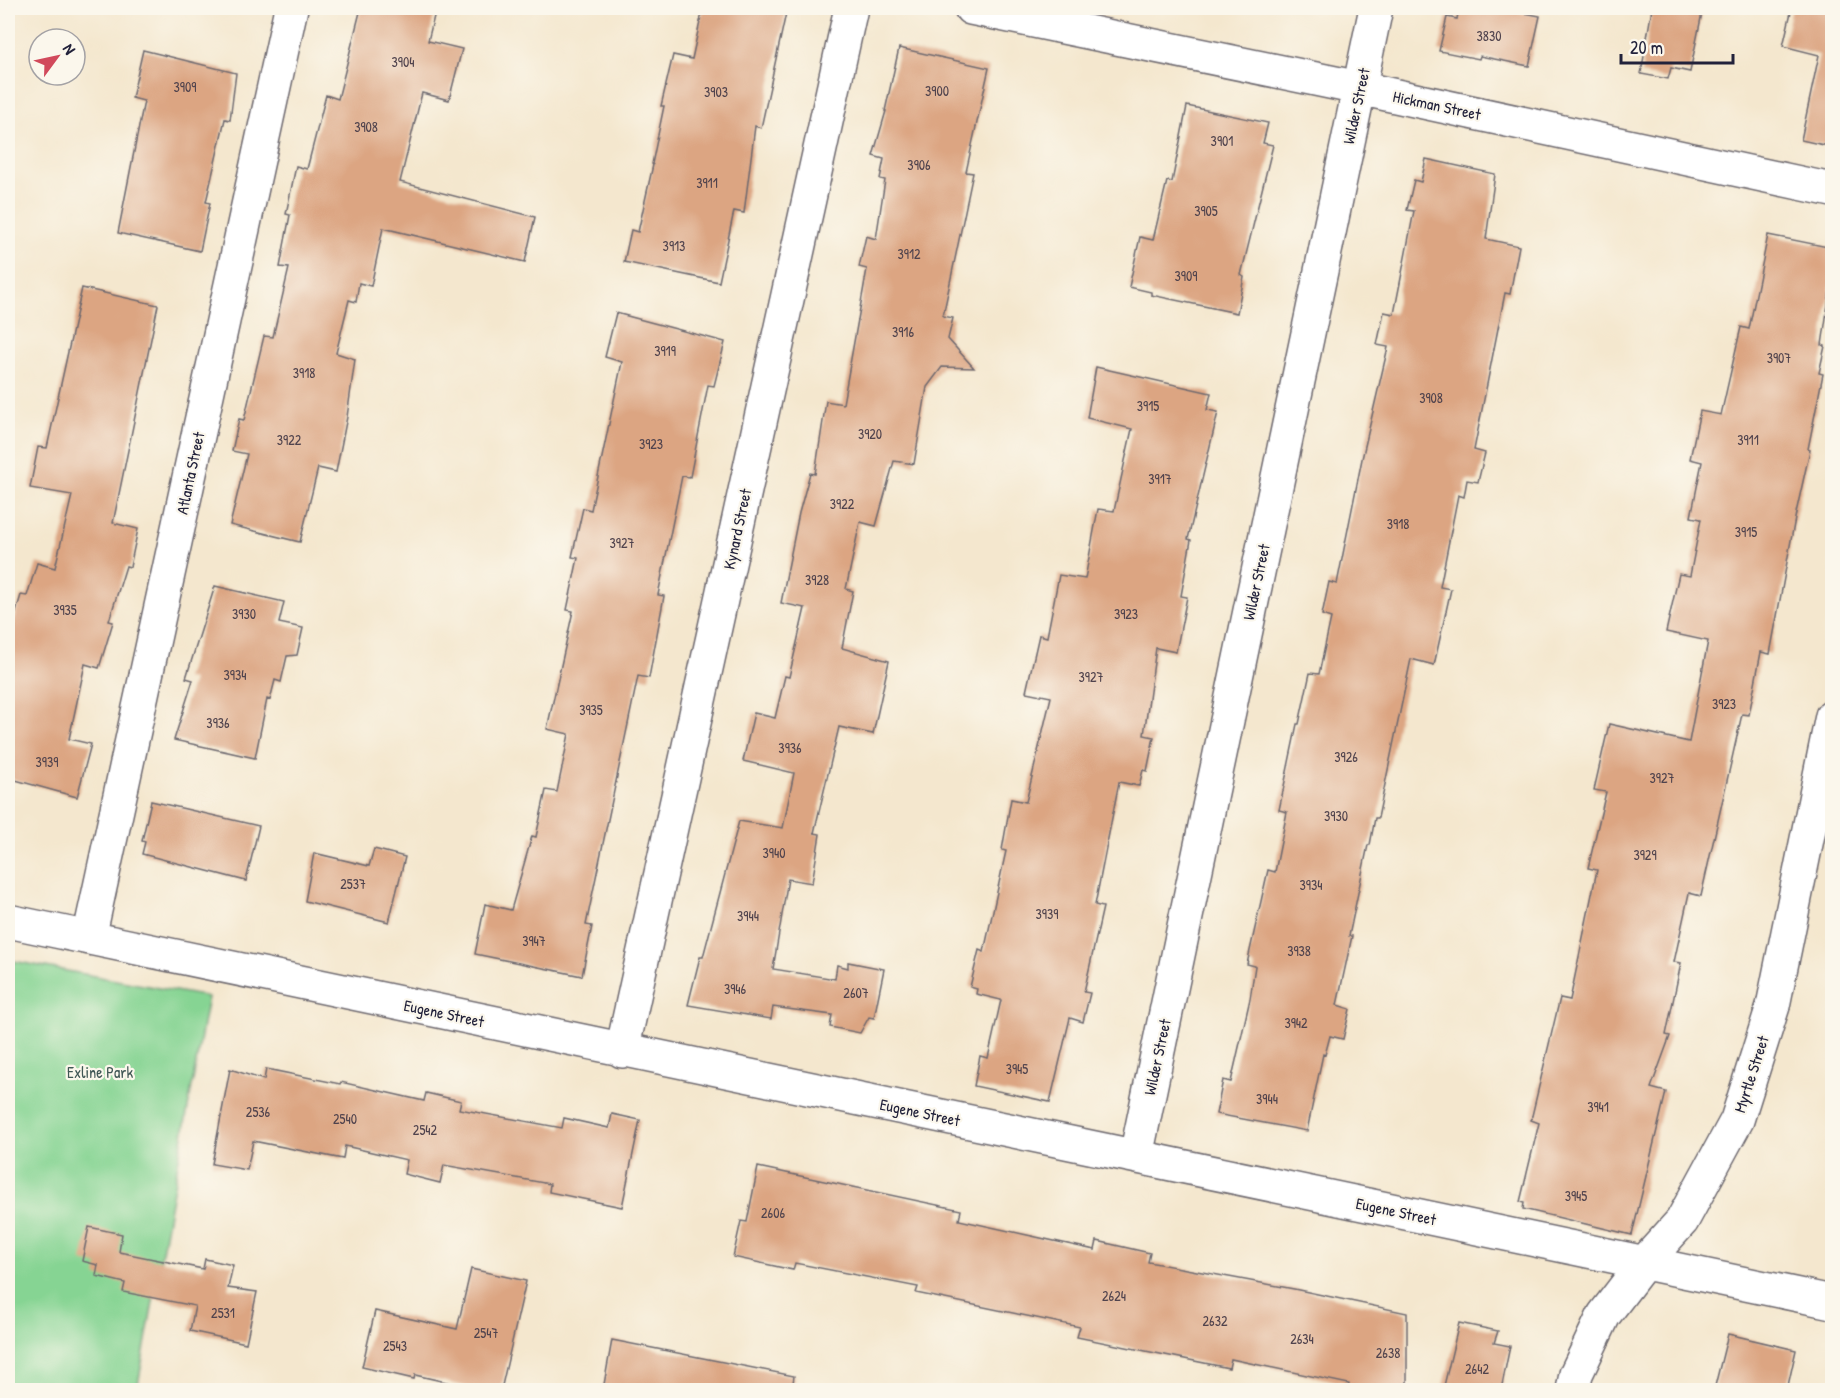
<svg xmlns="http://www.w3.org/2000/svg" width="1840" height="1398" font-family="'Patrick Hand',sans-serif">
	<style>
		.green { fill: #86d493; stroke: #547b67; stroke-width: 1.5 }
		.building { fill: #dca582 }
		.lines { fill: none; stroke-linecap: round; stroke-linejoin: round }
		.street-casing { stroke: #6c676e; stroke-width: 36 }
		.street { stroke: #fff; stroke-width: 33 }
		.labels { text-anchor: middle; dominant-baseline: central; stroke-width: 4.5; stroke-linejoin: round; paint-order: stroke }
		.number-label { font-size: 14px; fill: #50434d }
		.street-label { font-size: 16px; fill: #22223b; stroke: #fbf7ec }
		.park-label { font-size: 16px; fill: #405755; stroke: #fbf7ec }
	</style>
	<rect width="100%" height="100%" fill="#fbf7ec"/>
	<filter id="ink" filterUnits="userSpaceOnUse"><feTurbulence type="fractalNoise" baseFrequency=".0167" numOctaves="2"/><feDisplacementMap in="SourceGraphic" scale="12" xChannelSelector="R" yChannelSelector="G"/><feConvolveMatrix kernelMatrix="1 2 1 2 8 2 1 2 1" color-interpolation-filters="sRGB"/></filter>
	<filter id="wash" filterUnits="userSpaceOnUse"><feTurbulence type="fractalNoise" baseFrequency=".008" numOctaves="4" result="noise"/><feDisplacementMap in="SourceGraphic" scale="24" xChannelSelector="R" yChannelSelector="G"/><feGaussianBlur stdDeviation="1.35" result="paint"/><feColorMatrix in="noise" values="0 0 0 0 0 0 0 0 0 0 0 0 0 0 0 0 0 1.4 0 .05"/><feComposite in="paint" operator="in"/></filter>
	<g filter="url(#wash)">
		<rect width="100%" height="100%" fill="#f4e7ce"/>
		<path class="green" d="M8,960L208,997L137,1390H8Z"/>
		<g id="blocks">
			<path class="building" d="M361,8H436L428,41L462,49L449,100L422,93L400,182L535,217L525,262L383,228L371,286L359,283L356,302L349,300L336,353L355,359L347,417L336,472L318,468L300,542L230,525L247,454L232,451L239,419L244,420L264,336L273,337L289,268L280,267L290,215L286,214L296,166L307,169L326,95L338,99Z
				M703,8H779L778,12L786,13L761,128L755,126L744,213L734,211L719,282L624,262L631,230L638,232L653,165L652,164L664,106H661L673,55L692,59Z
				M1459,8H1499L1540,16L1529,66L1480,56L1479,59L1439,51L1447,17L1457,19Z
				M1652,8H1703L1690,72L1671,68L1668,79L1641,74Z
				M1792,8H1833V147L1801,140L1819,55L1783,46Z
				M899,48L989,68L966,172L973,173L943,316L953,318L948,339L974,368L942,367L927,387L914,464L894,461L876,526L860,522L846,589L853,591L842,648L889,661L873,734L839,727L814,833L820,834L812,883L788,879L773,969L835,979L837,965L848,968V962L884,969L874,1018L869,1017L860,1033L830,1027L832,1015L773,1007L771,1019L688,1005L700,957H703L739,821L783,828L794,773L743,761L754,713L775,718L785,676L789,677L805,608L781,603L799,513L810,473L815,474L826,401L843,404L867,269L859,267L866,236L876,239L885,180L880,179L884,159L873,156L886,111H885Z
				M143,50L236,73L230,120L225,119L206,202L210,203L200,251L118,233L144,101L132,98Z
				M1187,106L1268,123L1263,143L1273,145L1241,275L1244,277L1237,313L1151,295V292L1129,287L1140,237L1153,240L1167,181L1172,182Z
				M1426,159L1495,174L1486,239L1519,246L1510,294L1505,293L1474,450L1485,453L1478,482L1467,480L1464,497L1458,495L1440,587L1451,589L1434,665L1411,659L1378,818H1375L1370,845H1368L1349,936H1352L1337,1005L1350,1009L1343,1039L1330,1036L1325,1055L1323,1054L1307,1131L1216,1114L1223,1080L1231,1082L1250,999L1255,966L1247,964L1268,870L1275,872L1287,812L1279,810L1297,724H1299L1310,673L1319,674L1331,618L1322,615L1329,582L1337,584L1362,459L1388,347L1377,345L1384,312L1394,314L1414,211L1407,210L1414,180L1421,182Z
				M1768,235L1833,248V270L1822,345L1825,346L1819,373L1823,374L1808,449L1810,450L1796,513L1770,654L1761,652L1749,715L1742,714L1701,896L1689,893L1674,962L1681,963L1666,1035L1670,1036L1651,1088L1666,1092L1632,1235L1523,1209L1524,1203L1520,1202L1539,1123L1531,1120L1560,998L1570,1000L1597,870L1588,868L1606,792L1594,790L1609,724L1689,742L1708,641L1666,632L1679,574L1690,576L1701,519L1691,517L1702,462L1690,459L1700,411L1721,415L1741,327L1749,329Z
				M82,288L158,305L113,523L138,529L130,567L126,566L109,621L113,622L99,668L85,664L69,739L91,744L77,797L8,778V639L21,595L27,596L37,563L55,568L72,495L30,488L38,447L47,448Z
				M616,313L725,342L714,386L708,385L690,477L682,476L658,595L664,596L649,678L638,676L586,925L592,926L582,976L475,954L485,904L511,910L532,836L536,837L546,790L557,792L569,734L547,729L573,611L567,610L578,558L572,557L583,508L591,510L622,362L605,357Z
				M1096,367L1211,393L1207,410L1218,412L1188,539L1191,540L1181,596L1187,597L1176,652L1156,648L1144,735L1154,737L1147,771L1143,770L1139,786L1119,782L1095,905L1103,907L1084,992L1090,993L1083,1022L1070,1018L1050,1102L974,1086L980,1056L988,1058L1001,1000L976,994L977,989L970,987L979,950L984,952L1006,851L1002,850L1011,799L1026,802L1051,697L1026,692L1039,635L1047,637L1059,575L1085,579L1098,509L1114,511L1132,429L1087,418Z
				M215,586L284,602L279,623L303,628L297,655L287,656L281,682L275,680L270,700L267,699L255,758L174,740L193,680L186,678Z
				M151,801L259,826L246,881L142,854L145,842L142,841Z
				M374,849L405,857L389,922L305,901L314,853L369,866Z
				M230,1069L264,1080L266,1069L340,1084L341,1082L424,1101L426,1093L461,1101L459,1109L562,1128L564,1118L609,1128L612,1114L640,1120L622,1207L549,1192L550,1184L444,1165L440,1183L404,1174L407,1160L345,1146L343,1159L253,1141L247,1170L212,1164Z
				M758,1167L961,1210L959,1220L1095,1250L1097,1241L1150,1253L1148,1262L1294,1289L1407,1313V1390H1348L1349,1384L1231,1359L1229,1368L1077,1337L1080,1327L916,1293L918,1287L795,1263L793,1270L733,1257L741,1221L747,1222Z
				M89,1227L122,1234L119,1252L203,1269L205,1259L233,1265L228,1288L257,1292L246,1343L190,1331L195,1306L123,1292L125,1283L96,1276L98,1265L82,1261Z
				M471,1269L526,1281L501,1390H481L415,1375L414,1379L362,1367L375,1311L457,1329Z
				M1459,1323L1498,1331L1494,1343L1510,1346L1501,1390H1443Z
				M1728,1334L1796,1350L1787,1390H1714Z
				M612,1340L794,1376L792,1390H603Z"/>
		</g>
	</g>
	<g filter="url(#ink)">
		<use href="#blocks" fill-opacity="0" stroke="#6c676e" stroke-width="1.5"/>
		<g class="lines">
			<defs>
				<path id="street" d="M971,8L1359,88L1832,190
					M8,921L1832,1302
					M89,938L291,8
					M622,1051L851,8
					M1136,1156L1376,8
					M1573,1390L1576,1374L1604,1315L1643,1264L1682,1221L1737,1120L1773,1006L1832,716"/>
			</defs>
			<use href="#street" class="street-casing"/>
			<use href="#street" class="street"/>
		</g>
	</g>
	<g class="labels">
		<g class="number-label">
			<text x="1489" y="35">3830</text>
			<text x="403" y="61">3904</text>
			<text x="185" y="86">3909</text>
			<text x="937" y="90">3900</text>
			<text x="716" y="91">3903</text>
			<text x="366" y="126">3908</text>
			<text x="1222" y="140">3901</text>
			<text x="919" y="164">3906</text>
			<text x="707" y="182">3911</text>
			<text x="1206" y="210">3905</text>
			<text x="674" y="245">3913</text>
			<text x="909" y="253">3912</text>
			<text x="1186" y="275">3909</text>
			<text x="903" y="331">3916</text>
			<text x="665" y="350">3919</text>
			<text x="1779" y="357">3907</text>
			<text x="304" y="372">3918</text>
			<text x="1431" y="397">3908</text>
			<text x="1148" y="405">3915</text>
			<text x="870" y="433">3920</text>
			<text x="289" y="439">3922</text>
			<text x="1748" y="439">3911</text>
			<text x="651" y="443">3923</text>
			<text x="1160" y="478">3917</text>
			<text x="842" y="503">3922</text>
			<text x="1398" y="523">3918</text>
			<text x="1746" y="531">3915</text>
			<text x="622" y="542">3927</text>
			<text x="817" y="579">3928</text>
			<text x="65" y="609">3935</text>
			<text x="244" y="613">3930</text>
			<text x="1126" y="613">3923</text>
			<text x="235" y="674">3934</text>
			<text x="1091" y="676">3927</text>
			<text x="1724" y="703">3923</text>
			<text x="591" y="709">3935</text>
			<text x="218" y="722">3936</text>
			<text x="790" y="747">3936</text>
			<text x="1346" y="756">3926</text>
			<text x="47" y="761">3939</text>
			<text x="1662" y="777">3927</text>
			<text x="1336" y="815">3930</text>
			<text x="774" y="852">3940</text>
			<text x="1645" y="854">3929</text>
			<text x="353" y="883">2537</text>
			<text x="1311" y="884">3934</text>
			<text x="1047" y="913">3939</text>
			<text x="748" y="915">3944</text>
			<text x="534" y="940">3947</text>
			<text x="1299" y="950">3938</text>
			<text x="735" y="988">3946</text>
			<text x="856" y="992">2607</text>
			<text x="1296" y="1022">3942</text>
			<text x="1017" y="1068">3945</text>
			<text x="1267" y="1098">3944</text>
			<text x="1598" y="1106">3941</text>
			<text x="258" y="1111">2536</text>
			<text x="345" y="1118">2540</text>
			<text x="425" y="1129">2542</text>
			<text x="1576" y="1195">3945</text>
			<text x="773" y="1212">2606</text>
			<text x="1114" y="1295">2624</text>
			<text x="223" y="1312">2531</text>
			<text x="1215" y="1320">2632</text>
			<text x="486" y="1332">2547</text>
			<text x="1302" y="1338">2634</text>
			<text x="395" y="1345">2543</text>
			<text x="1388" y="1352">2638</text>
			<text x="1477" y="1368">2642</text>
		</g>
		<g class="street-label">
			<text transform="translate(1437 105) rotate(12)">Hickman Street</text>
			<text transform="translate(1356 106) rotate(-78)">Wilder Street</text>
			<text transform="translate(190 473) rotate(-78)">Atlanta Street</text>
			<text transform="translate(737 529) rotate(-78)">Kynard Street</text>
			<text transform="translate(1256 582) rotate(-78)">Wilder Street</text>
			<text transform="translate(444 1013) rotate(12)">Eugene Street</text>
			<text transform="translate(1157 1057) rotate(-78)">Wilder Street</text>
			<text transform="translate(1751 1074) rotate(-72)">Myrtle Street</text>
			<text transform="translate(920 1112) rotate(12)">Eugene Street</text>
			<text transform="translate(1396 1211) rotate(12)">Eugene Street</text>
		</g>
		<g class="park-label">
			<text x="100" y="1072">Exline Park</text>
		</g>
	</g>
	<rect width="1840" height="1398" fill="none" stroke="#fbf7ec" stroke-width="30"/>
	<g transform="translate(57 57) rotate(57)"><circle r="28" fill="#fbf7ec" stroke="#a4a2a5" stroke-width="1.5"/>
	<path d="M0-4.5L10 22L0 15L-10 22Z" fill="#d1495b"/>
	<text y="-9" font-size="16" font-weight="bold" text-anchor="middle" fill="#22223b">N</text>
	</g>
	<path d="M1621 54v9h112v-9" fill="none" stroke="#22223b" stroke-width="3"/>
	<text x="1630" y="54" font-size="18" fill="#22223b" stroke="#fbf7ec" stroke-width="4.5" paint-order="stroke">20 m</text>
</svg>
